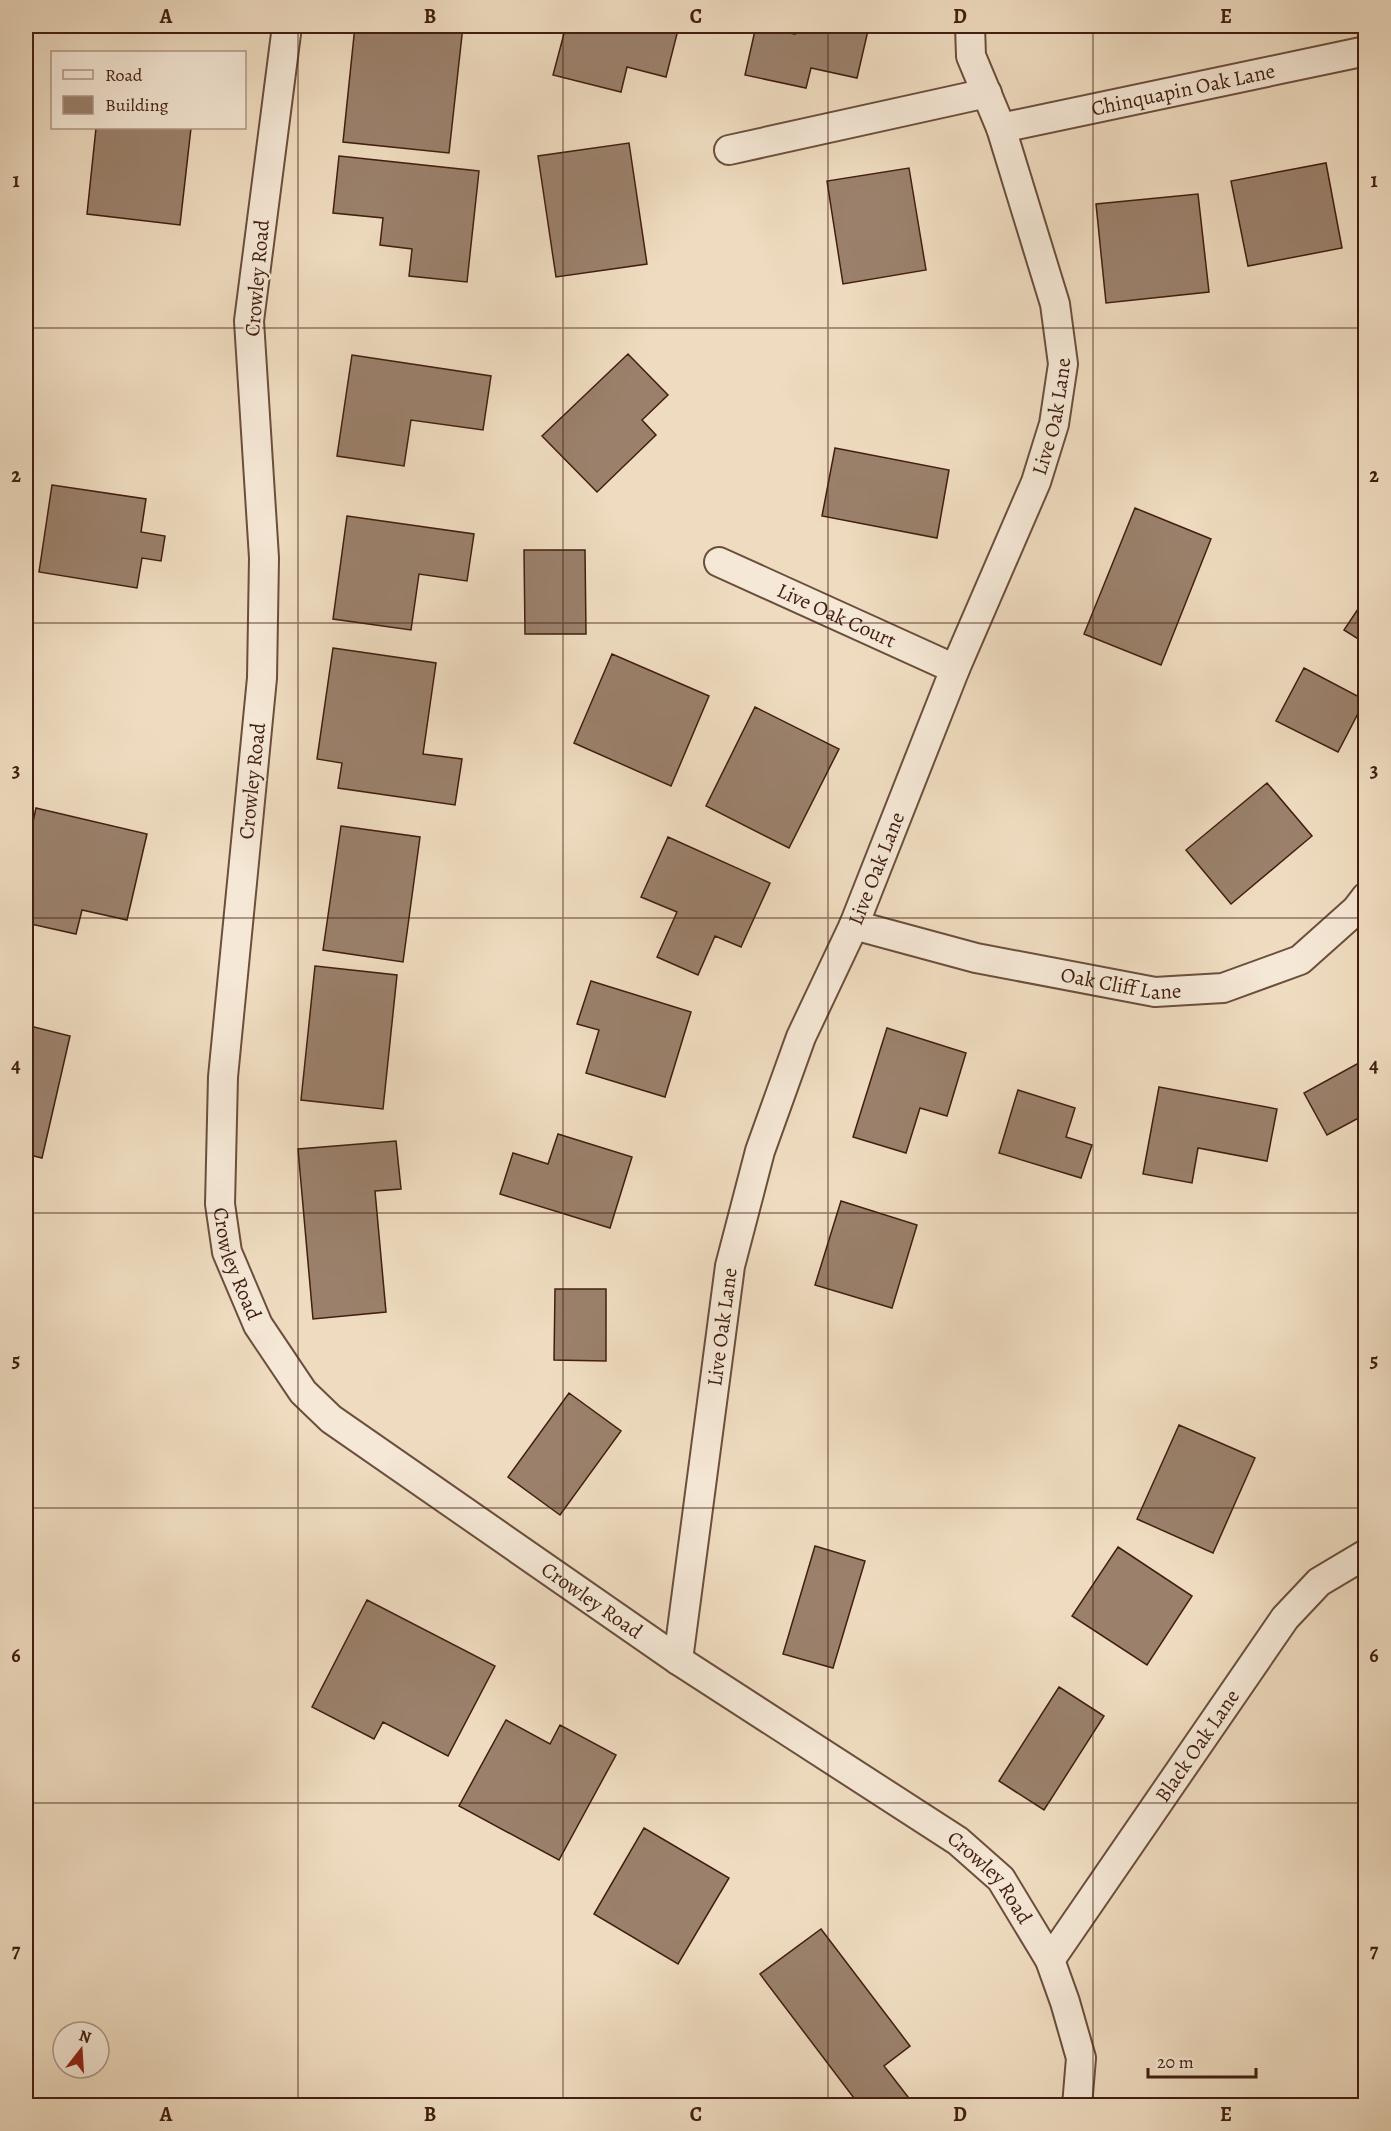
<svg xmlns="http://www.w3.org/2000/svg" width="1391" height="2131" font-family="Alegreya,serif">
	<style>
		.building { fill: #9b816c; stroke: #411e10; stroke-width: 1.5 }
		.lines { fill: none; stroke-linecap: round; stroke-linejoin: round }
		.street-casing { stroke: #6c4e3c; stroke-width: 32 }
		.street { stroke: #f5e8d6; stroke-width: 28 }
		.grid { fill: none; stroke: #411e10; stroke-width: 1.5; stroke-opacity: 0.55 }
		.labels { text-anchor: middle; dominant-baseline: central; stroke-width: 4.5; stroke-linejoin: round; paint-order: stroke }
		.street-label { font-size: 21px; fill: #411e10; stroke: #f5e8d6 }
		.neatline { fill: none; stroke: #411e10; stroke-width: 2 }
		.grid-label { font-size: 20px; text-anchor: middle; font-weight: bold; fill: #411e10 }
	</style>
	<rect width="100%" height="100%" fill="#efdcc0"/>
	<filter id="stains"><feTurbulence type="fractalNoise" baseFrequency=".00333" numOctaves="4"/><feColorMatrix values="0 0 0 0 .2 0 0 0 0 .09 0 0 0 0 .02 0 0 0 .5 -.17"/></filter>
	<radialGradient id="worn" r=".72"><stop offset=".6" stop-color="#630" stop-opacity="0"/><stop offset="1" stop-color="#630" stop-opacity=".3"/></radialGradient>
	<path class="building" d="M355,26H463L449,153L343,142Z
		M566,26H679L666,77L627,67L621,92L553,75Z
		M756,26L795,34L797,26H869L857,78L811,68L806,88L745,75Z
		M96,128H191L180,225L87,214Z
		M629,143L647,264L556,277L538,156Z
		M339,156L479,171L467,282L409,276L412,249L380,245L383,218L333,213Z
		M1326,163L1342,248L1248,266L1231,181Z
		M909,168L926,270L843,284L827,181Z
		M1198,194L1209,292L1106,303L1096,204Z
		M628,354L668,395L642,420L656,435L597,492L542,436Z
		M352,355L491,376L483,430L411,420L404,466L337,456Z
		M835,448L949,470L937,538L822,516Z
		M52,485L146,499L141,532L165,536L161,561L142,558L137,588L39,572Z
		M1135,508L1211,539L1161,665L1084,634Z
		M347,516L474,534L467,581L419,574L411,630L333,619Z
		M524,550H585L586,634H525Z
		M1366,597V644L1344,630Z
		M333,648L436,663L423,754L462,759L455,805L338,788L342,763L317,759Z
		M612,654L709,696L671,786L574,743Z
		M1304,668L1365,700L1338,752L1276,721Z
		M755,707L839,749L789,848L706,806Z
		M1267,783L1312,836L1231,904L1186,850Z
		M36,808L147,834L127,920L82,910L76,934L26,923V853Z
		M341,826L420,837L403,962L323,950Z
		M668,837L770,883L741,947L715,936L698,975L657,957L677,912L641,897Z
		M315,966L397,975L383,1109L301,1100Z
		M591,981L691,1012L665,1097L586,1073L599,1030L577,1024Z
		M26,1025L70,1036L42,1158L26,1154Z
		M887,1028L966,1053L947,1116L920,1108L906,1153L853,1137Z
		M1366,1059V1114L1327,1135L1304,1093Z
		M1159,1087L1277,1109L1267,1161L1198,1148L1192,1183L1143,1174Z
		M1018,1090L1075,1108L1066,1137L1092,1145L1081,1178L999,1153Z
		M558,1134L632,1157L610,1228L500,1194L513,1153L548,1164Z
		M396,1141L401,1189L375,1191L386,1312L313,1319L298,1149Z
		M841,1201L917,1225L892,1308L815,1285Z
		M555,1289H606V1361L554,1360Z
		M1365,1336H1366V1423H1358Z
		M569,1393L621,1431L560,1515L508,1477Z
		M1179,1425L1255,1458L1213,1553L1137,1519Z
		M815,1546L865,1561L833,1668L783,1654Z
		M1118,1547L1192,1596L1147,1665L1072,1616Z
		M367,1600L495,1666L448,1756L383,1722L374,1739L312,1707Z
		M1059,1687L1104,1716L1044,1810L999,1781Z
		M506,1720L550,1744L560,1725L616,1755L559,1860L459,1806Z
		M644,1828L729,1878L678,1964L594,1914Z
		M821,1929L910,2046L884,2066L908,2097L897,2106H860L760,1974Z"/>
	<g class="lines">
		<defs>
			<g id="street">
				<path id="s1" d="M287,26L249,321L264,558L262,678L223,1077L220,1204L227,1252L258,1325L303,1392L331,1419L678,1660L958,1841L1001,1879L1050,1960L1065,2002L1081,2058L1077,2106"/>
				<path id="s2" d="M1001,128L1366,51"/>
				<path d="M729,150L987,93"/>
				<path id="s3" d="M719,562L955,669"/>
				<path id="s4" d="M854,925L976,958L1155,992L1223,988L1300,960L1356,910L1366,897"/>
				<path id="s5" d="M678,1660L730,1266L760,1151L801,1037L854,925L955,669L1036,482L1054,424L1063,364L1055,304L1001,128L971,56L970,26"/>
				<path id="s6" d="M1050,1960L1285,1618L1319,1582L1366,1554"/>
			</g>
		</defs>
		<use href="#street" class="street-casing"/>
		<use href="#street" class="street"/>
	</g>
	<path class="grid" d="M298,26V2106M563,26V2106M828,26V2106M1093,26V2106M26,328H1366M26,623H1366M26,918H1366M26,1213H1366M26,1508H1366M26,1803H1366"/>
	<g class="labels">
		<g class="street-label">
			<text stroke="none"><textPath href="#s2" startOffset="186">Chinquapin Oak Lane</textPath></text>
			<text transform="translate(257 278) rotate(-85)">Crowley Road</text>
			<text stroke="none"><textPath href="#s5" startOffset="1308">Live Oak Lane</textPath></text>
			<text stroke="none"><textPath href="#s3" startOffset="129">Live Oak Court</textPath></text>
			<text transform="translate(252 781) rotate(-84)">Crowley Road</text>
			<text stroke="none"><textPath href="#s5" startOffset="822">Live Oak Lane</textPath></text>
			<text stroke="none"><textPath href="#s4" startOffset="274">Oak Cliff Lane</textPath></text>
			<text stroke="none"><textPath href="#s1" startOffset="1245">Crowley Road</textPath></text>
			<text stroke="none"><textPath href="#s5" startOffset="336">Live Oak Lane</textPath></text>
			<text stroke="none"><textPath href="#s1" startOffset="1748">Crowley Road</textPath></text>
			<text stroke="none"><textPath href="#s6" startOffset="260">Black Oak Lane</textPath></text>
			<text stroke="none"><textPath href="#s1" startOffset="2235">Crowley Road</textPath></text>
		</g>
	</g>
	<rect width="1391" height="2131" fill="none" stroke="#efdcc0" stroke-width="66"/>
	<rect x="51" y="51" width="195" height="78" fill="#f5e8d6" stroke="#ad9787" stroke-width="1.5"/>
	<rect x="63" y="70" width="30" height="9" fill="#f5e8d6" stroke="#ad9787" stroke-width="1.5"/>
	<text x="105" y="81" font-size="18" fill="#411e10">Road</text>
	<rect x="63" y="96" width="30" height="18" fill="#9b816c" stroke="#ad9787" stroke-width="1.5"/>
	<text x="105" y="111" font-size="18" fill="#411e10">Building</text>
	<g transform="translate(81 2050) rotate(17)"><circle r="28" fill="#f5e8d6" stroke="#ad9787" stroke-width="1.5"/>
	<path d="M0-4.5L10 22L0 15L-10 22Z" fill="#8f2418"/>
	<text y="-9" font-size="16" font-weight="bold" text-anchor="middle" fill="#411e10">N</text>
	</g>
	<path d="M1148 2068v9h108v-9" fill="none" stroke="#411e10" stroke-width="3"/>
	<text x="1157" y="2068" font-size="18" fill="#411e10" stroke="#f5e8d6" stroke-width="4.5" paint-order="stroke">20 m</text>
	<rect x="33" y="33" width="1325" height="2065" class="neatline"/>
	<g class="grid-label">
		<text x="166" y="23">A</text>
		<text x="430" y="23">B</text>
		<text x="696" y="23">C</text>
		<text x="960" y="23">D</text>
		<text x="1226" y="23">E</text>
		<text x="16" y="187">1</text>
		<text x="1374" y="187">1</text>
		<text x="16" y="482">2</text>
		<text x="1374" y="482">2</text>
		<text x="16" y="777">3</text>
		<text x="1374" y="777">3</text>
		<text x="16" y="1072">4</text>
		<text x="1374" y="1072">4</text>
		<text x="16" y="1367">5</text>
		<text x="1374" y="1367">5</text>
		<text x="16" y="1662">6</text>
		<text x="1374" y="1662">6</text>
		<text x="16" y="1957">7</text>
		<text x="1374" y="1957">7</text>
		<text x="166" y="2121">A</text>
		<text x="430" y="2121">B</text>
		<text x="696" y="2121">C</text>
		<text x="960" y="2121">D</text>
		<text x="1226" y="2121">E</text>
	</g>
	<rect width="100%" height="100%" filter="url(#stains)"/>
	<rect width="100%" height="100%" fill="url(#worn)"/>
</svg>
